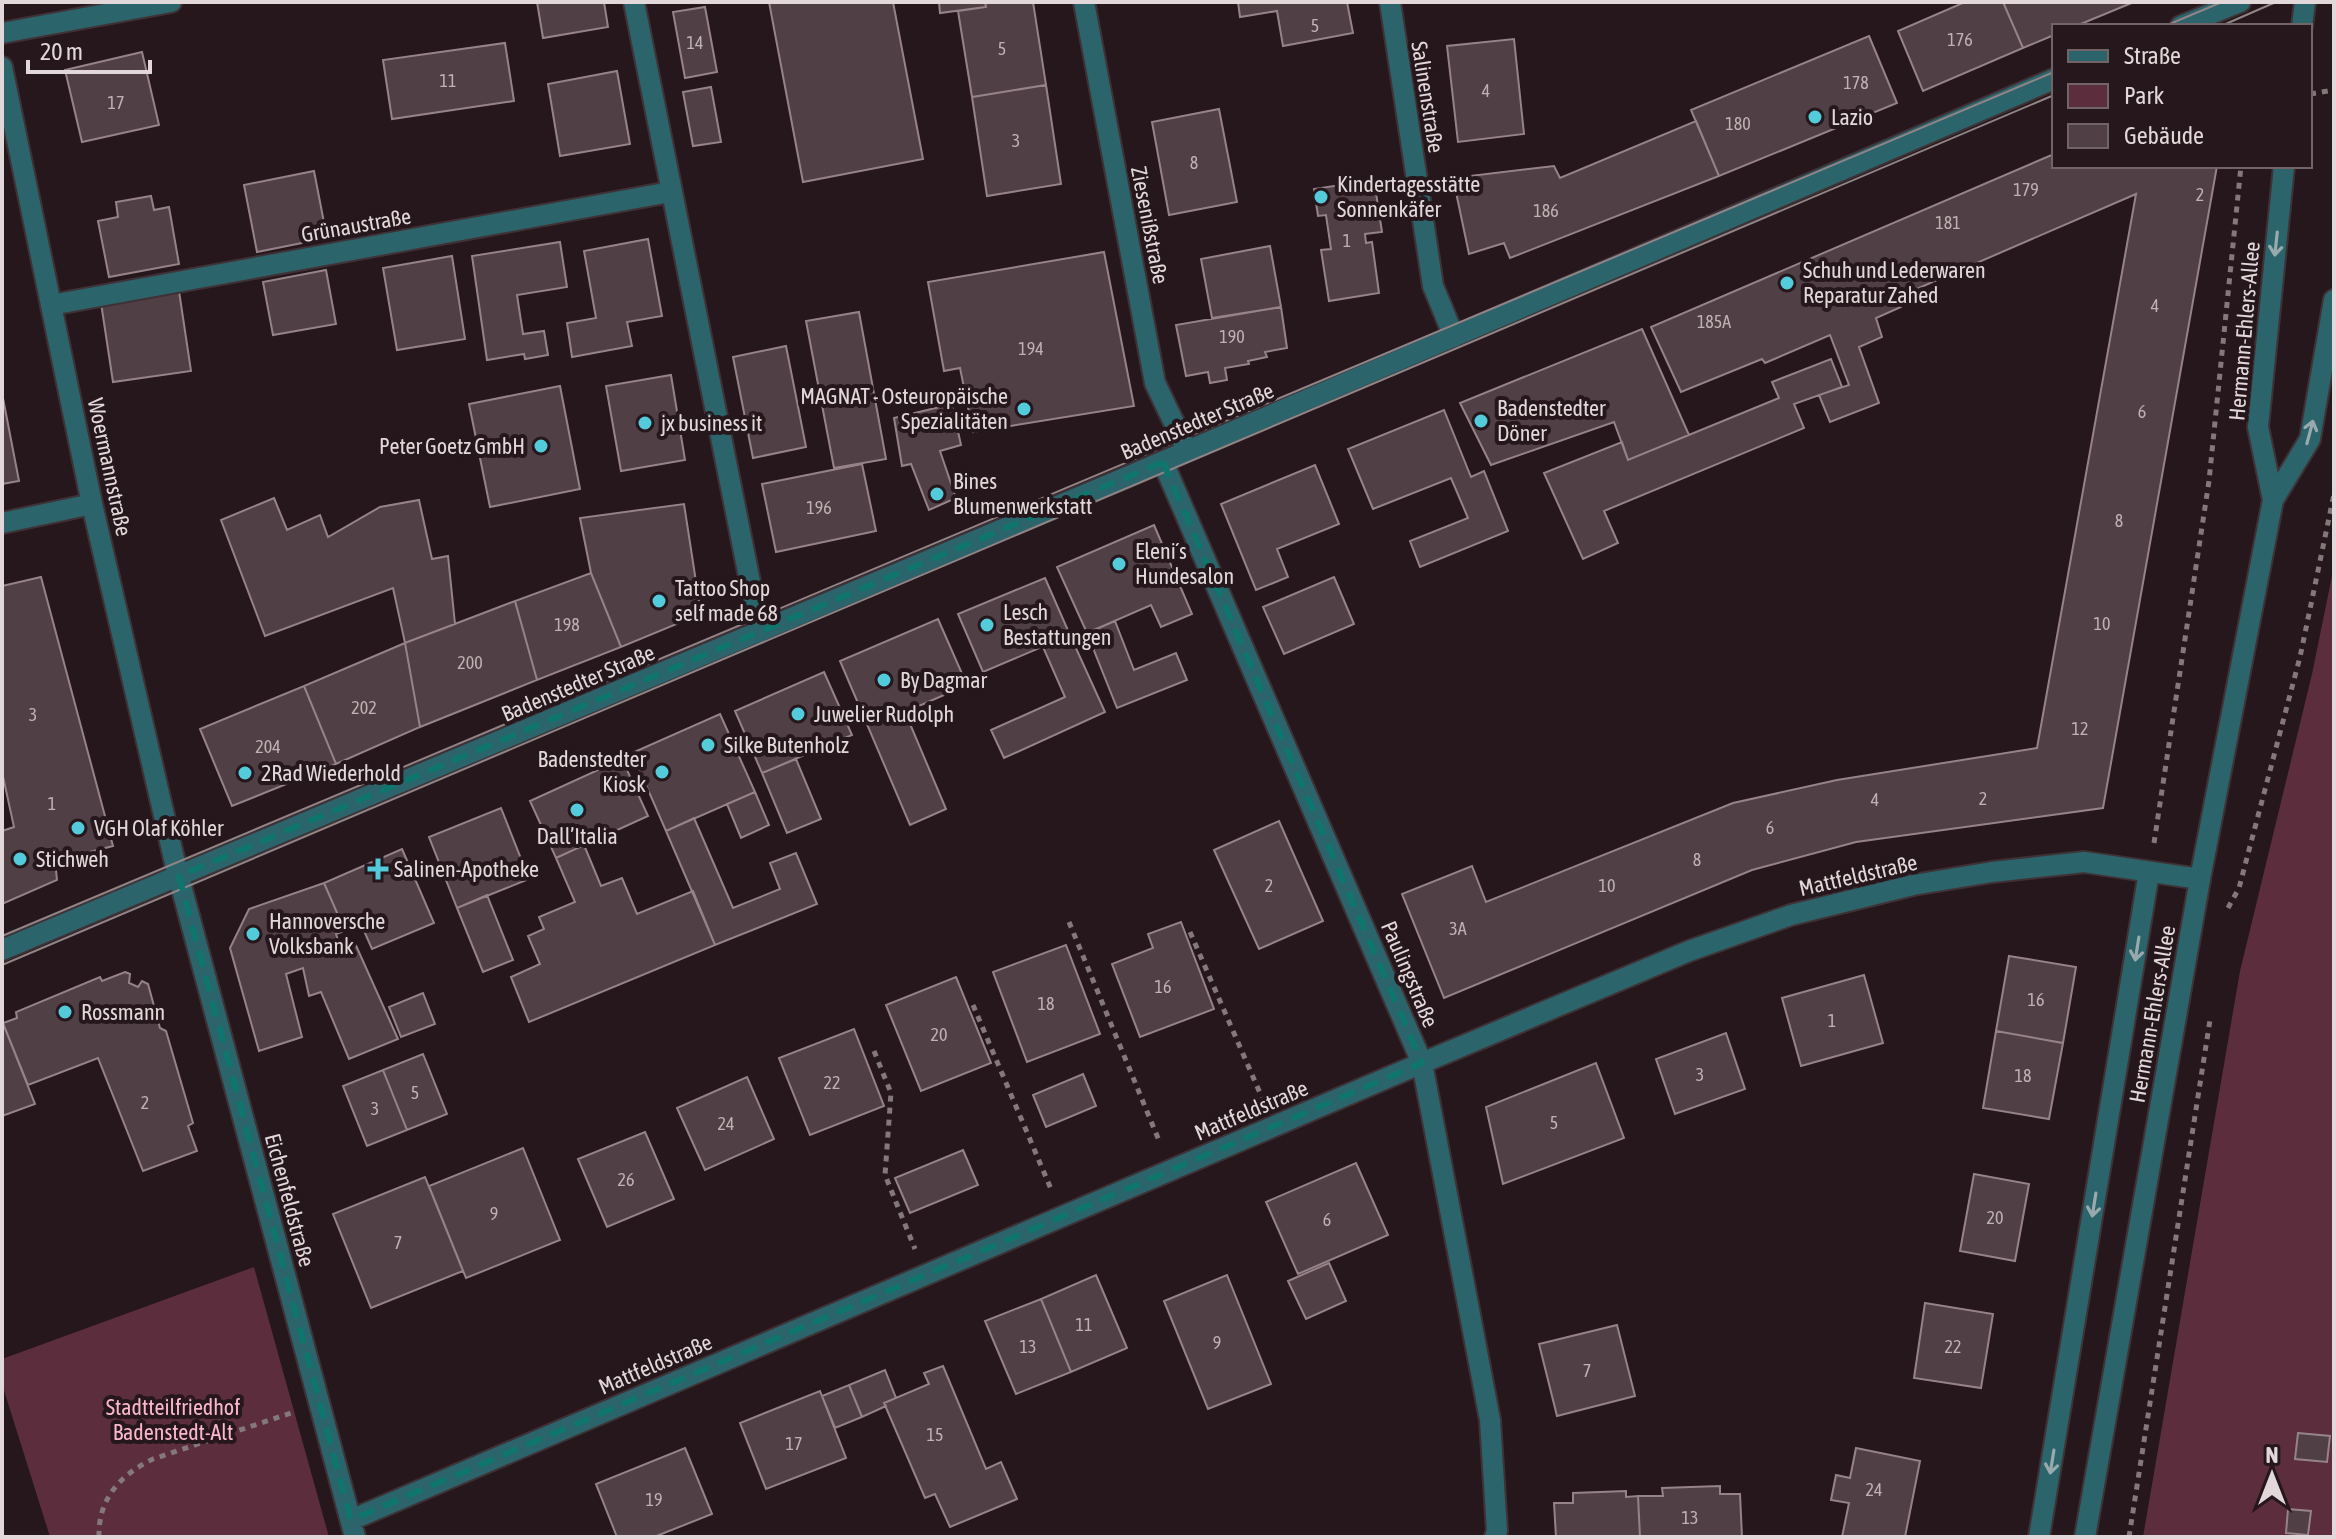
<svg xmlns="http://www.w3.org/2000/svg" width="2336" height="1539" font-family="'Asap Condensed',sans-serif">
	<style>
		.green { fill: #5b2d3d }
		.building { fill: #503f44; stroke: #968389; stroke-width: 2 }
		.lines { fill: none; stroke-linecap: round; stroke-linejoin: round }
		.pedestrian-casing { stroke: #3f3236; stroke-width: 24 }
		.minor-casing { stroke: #3f3236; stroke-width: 24 }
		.tertiary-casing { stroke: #3f3236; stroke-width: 24 }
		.path { stroke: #84787b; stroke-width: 5; stroke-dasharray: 6 6; stroke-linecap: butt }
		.pedestrian { stroke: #2b646b; stroke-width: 20 }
		.minor { stroke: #2b646b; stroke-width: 20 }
		.tertiary { stroke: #2b646b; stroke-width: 20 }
		.tram { stroke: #908487; stroke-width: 2 }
		.oneway { stroke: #99aaae }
		.marked { fill: none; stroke: #0f766e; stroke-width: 6; stroke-dasharray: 16 10; stroke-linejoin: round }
		.poi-dot { fill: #53cbda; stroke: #25171b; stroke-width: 3 }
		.labels { text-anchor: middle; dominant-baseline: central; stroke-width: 8; stroke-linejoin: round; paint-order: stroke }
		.number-label { font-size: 18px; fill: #beb2b4 }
		.street-label { font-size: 22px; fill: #e2d8da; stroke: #25171b }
		.poi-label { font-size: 22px; fill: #e2d8da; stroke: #25171b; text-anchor: start }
		.park-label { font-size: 22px; fill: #fab7cc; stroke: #25171b }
	</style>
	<rect width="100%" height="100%" fill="#25171b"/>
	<path class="green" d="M2334,566V1537H2143L2240,971L2312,674Z
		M254,1267L329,1537H50L2,1384V1359Z"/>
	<path class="building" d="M537,2H604L608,27L543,38Z
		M769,2H893L923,159L803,182Z
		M939,2H985L986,7L940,13Z
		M985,2H1033L1046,85L972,97L958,11L986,7Z
		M1238,2H1347L1353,33L1283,46L1277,11L1240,17Z
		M1965,2H2003L2023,48L1923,91L1898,31Z
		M2003,2H2134L2076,26H2054V35L2023,48Z
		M705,7L717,72L685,78L673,12Z
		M1869,36L1897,103L1719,176L1691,110Z
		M1514,39L1524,134L1458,142L1447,46Z
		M505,43L514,101L392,119L383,60Z
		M142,52L159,125L82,142L65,70Z
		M617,71L630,144L560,156L548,84Z
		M1046,85L1061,184L987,196L972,97Z
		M711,87L721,142L693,146L683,92Z
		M1219,109L1237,202L1169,215L1152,122Z
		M1696,121L1719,176L1510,258L1504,243L1469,254L1453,178L1554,166L1560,178Z
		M2054,154V166H2217L2103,808L1856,842L1752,870L1444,998L1402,894L1472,866L1486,902L1733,803L1837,780L2037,748L2136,194L1898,297L1901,307L1876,318L1882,337L1859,347L1879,403L1830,422L1819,395L1849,385L1830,335L1765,363L1762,359L1681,392L1651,327Z
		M314,171L327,238L257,252L244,185Z
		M1374,180L1382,232L1365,234L1366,243L1372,242L1379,293L1329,301L1321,250L1331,249L1326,215L1318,216L1314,189Z
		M151,196L154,210L169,207L179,264L109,277L98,221L118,217L116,202Z
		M648,239L662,316L627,322L632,346L572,357L567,323L596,318L584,251Z
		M560,242L567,287L517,295L523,334L544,331L548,355L525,359L524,354L487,360L472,256Z
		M1270,246L1281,307L1212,318L1201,259Z
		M1104,252L1134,406L973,432L960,368L944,371L928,282Z
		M452,256L465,339L397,350L383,268Z
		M326,270L336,324L273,335L263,282Z
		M179,291L191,371L113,382L101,303Z
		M1281,307L1287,348L1265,352L1267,357L1248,361L1249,364L1225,368L1227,380L1210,383L1208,372L1186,376L1176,325Z
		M859,312L886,459L834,468L806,321Z
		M1642,329L1689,435L1628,460L1614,422L1491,465L1460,403Z
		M786,346L806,447L753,458L733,357Z
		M1831,359L1842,387L1794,404L1804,428L1604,511L1618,543L1583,559L1544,473L1622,442L1628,460L1779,398L1772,382Z
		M671,375L685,460L621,471L606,386Z
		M560,386L580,489L490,507L469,404Z
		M2,393L19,481L2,484Z
		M952,404L961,445L940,451L956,498L929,510L911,464L902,466L894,418Z
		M1444,410L1471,477L1484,471L1508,531L1420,567L1410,541L1468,518L1451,478L1373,509L1348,449Z
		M862,464L876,531L776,552L762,484Z
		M1315,465L1339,524L1277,549L1288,577L1256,590L1221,504Z
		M274,498L287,530L320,515L328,537L380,507L419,500L432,559L448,556L455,624L405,643L393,588L265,636L221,520Z
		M684,504L701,614L621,647L591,573L580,518Z
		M1154,525L1192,614L1161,627L1151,605L1087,633L1057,567Z
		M591,573L621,647L537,680L515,601Z
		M41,577L113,846L55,861L57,880L2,904V831L14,827L2,772V586Z
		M1334,577L1354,624L1284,654L1263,607Z
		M1045,578L1070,635L983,672L958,614Z
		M515,601L537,680L420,727L405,643Z
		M938,619L967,685L905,712L946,809L910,825L840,661Z
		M1115,621L1134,670L1176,653L1187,680L1117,708L1087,633Z
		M1070,635L1105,712L1004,758L991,730L1065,697L1043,647Z
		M405,643L420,727L336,764L304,686Z
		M824,672L852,735L762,773L735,711Z
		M304,686L336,764L232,806L200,729Z
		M720,714L755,792L666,831L632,753Z
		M622,759L648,816L556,858L530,801Z
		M796,759L821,819L787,833L762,773Z
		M755,792L769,825L741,838L727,804Z
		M501,808L529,879L457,908L429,837Z
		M694,818L733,908L780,889L770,863L796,853L817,904L715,945L666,831Z
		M1279,821L1323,921L1259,949L1214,850Z
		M584,845L601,886L622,878L637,914L693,891L715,945L529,1022L511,977L540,964L528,936L544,929L539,917L575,902L556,858Z
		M402,849L434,923L372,949L361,924L345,931L324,883Z
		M324,883L345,931L336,934L340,946L354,941L398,1039L349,1059L321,992L309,996L303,968L286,974L302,1037L259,1051L230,948L249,909Z
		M487,895L513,960L483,972L457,908Z
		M1181,922L1214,1009L1140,1037L1112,964L1153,948L1148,934Z
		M1066,945L1100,1034L1027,1062L993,972Z
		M2009,956L2076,967L2063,1043L1996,1031Z
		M125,972L130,974L129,983L138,987L142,981L148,984L160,1028L166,1031L193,1123L188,1126L197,1151L143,1171L98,1058L28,1085L3,1023L17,1018L16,1012L100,977L102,981Z
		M1864,975L1883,1043L1801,1066L1782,998Z
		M956,977L991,1063L921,1091L886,1005Z
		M423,993L435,1024L401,1037L389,1007Z
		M4,1026L35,1104L2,1116V1027Z
		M854,1029L884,1106L810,1135L779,1058Z
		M1996,1031L2063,1043L2049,1119L1983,1108Z
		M1726,1033L1745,1089L1675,1114L1656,1059Z
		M423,1054L447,1114L407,1130L383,1070Z
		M1596,1063L1624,1138L1503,1184L1486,1107Z
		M383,1070L407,1130L367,1146L343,1086Z
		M1083,1074L1096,1106L1046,1127L1033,1095Z
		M747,1077L774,1139L705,1170L677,1108Z
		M645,1132L674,1199L607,1227L578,1159Z
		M523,1148L560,1240L466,1278L429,1186Z
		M963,1150L978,1185L910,1213L895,1178Z
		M1356,1163L1388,1235L1298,1274L1266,1202Z
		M1974,1174L2029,1184L2015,1261L1960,1251Z
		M425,1177L463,1271L371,1308L333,1214Z
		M1329,1263L1346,1301L1306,1319L1288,1281Z
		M1096,1275L1127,1348L1071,1372L1041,1299Z
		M1227,1275L1271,1384L1208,1409L1164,1301Z
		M1041,1299L1071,1372L1016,1394L985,1321Z
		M1925,1303L1993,1314L1981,1388L1914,1378Z
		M1617,1325L1635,1396L1557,1416L1539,1344Z
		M943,1366L986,1469L1001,1462L1017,1499L950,1527L935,1494L925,1498L884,1403L929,1384L924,1373Z
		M885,1370L896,1398L884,1403L886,1406L862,1417L849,1385Z
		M849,1385L862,1417L835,1428L822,1396Z
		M820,1391L846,1458L766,1489L740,1423Z
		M2298,1433L2330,1436L2327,1462L2295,1459Z
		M685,1448L712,1514L654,1537H617L596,1484Z
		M1856,1448L1920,1461L1905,1537H1842L1849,1503L1831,1500L1836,1475L1850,1478Z
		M1720,1486V1494H1740L1742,1537H1640L1638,1496H1663L1662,1488Z
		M1626,1491V1497L1638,1496L1640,1537H1556L1554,1503H1573V1493Z
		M2288,1509L2311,1511L2308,1535L2286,1533Z"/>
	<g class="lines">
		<defs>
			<path id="pedestrian" d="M2,33L171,2
				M51,305L670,192"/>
			<path id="minor" d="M634,2L760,632
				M1084,2L1155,383L1187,450
				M1390,2L1433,286L1454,337
				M2,67L92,504L175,863L355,1537
				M1163,462L1422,1063L1490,1420L1497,1531L1495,1537
				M2,523L92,504
				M351,1520L1422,1063L1689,951L1791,915L1913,885L1992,872L2084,862L2200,879
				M2039,1537L2149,872"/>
			<path id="tertiary" d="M2181,26L2240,2
				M2302,26L2305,2
				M2273,500L2258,427L2284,166
				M2,950L1129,476L2054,79
				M2085,1537L2200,879L2273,500L2310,439L2334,300"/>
		</defs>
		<use href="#pedestrian" class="pedestrian-casing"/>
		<use href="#minor" class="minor-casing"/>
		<use href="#tertiary" class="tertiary-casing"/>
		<path class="path" d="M2310,94L2334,90
			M2154,843L2209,481L2241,166
			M2228,908L2239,888L2300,657L2334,494
			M1069,922L1160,1143
			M1190,932L1263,1100
			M973,1005L1051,1189
			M874,1051L891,1093L885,1175L915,1249
			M99,1537C98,1499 120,1475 153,1459L291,1413
			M2129,1537L2210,1020"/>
		<use href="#pedestrian" class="pedestrian"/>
		<use href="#minor" class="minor"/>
		<use href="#tertiary" class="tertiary"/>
		<path class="tram" d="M2165,26L2222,2
			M2221,26L2276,2
			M2,936L2054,72
			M2,965L2054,95"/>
	</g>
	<defs><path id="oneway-shaft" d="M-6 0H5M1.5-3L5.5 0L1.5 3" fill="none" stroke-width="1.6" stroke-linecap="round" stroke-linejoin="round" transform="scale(2)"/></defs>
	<g class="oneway">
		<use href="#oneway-shaft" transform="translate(2276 244) rotate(96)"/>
		<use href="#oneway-shaft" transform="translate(2310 432) rotate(-75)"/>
		<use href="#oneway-shaft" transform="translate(2137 949) rotate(99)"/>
		<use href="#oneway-shaft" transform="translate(2094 1205) rotate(99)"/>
		<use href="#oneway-shaft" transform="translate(2052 1462) rotate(99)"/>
	</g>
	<path class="marked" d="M1163,462L1422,1063L351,1520L179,876Z"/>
	<g class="poi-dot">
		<circle cx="1815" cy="117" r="8"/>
		<circle cx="1321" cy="197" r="8"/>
		<circle cx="1787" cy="283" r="8"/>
		<circle cx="1024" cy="409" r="8"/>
		<circle cx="1481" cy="421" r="8"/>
		<circle cx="645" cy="423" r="8"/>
		<circle cx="541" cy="446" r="8"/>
		<circle cx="937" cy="494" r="8"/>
		<circle cx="1119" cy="564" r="8"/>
		<circle cx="659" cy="601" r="8"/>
		<circle cx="987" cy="625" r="8"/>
		<circle cx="884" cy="680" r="8"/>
		<circle cx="798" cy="714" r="8"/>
		<circle cx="708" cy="745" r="8"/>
		<circle cx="662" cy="772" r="8"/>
		<circle cx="245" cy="773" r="8"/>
		<circle cx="577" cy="810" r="8"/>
		<circle cx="78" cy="828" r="8"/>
		<circle cx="20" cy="859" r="8"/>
		<path d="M374 857h8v8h8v8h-8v8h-8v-8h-8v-8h8z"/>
		<circle cx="253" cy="934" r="8"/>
		<circle cx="65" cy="1012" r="8"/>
	</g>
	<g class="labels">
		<g class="number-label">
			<text x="1315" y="25">5</text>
			<text x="1960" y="39">176</text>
			<text x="695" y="42">14</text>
			<text x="1002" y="48">5</text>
			<text x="448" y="80">11</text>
			<text x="1856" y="82">178</text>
			<text x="1486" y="90">4</text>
			<text x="116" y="102">17</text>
			<text x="1738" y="123">180</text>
			<text x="1016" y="140">3</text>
			<text x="1194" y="162">8</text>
			<text x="2026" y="189">179</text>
			<text x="2200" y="194">2</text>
			<text x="1546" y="210">186</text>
			<text x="1948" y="222">181</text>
			<text x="1347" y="240">1</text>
			<text x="2155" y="305">4</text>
			<text x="1714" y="321">185A</text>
			<text x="1232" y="336">190</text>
			<text x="1031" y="348">194</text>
			<text x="2142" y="411">6</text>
			<text x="819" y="507">196</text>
			<text x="2119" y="520">8</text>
			<text x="2102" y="623">10</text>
			<text x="567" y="624">198</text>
			<text x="470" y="662">200</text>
			<text x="364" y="707">202</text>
			<text x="33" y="714">3</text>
			<text x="2080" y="728">12</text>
			<text x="268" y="746">204</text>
			<text x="1983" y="798">2</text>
			<text x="1875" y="799">4</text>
			<text x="52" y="803">1</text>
			<text x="1770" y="827">6</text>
			<text x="1697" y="859">8</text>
			<text x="1269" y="885">2</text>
			<text x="1607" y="885">10</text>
			<text x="1458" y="928">3A</text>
			<text x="1163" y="986">16</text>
			<text x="2036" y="999">16</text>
			<text x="1046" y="1003">18</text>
			<text x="1832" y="1020">1</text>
			<text x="939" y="1034">20</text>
			<text x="1700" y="1074">3</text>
			<text x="2023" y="1075">18</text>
			<text x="832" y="1082">22</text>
			<text x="415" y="1092">5</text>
			<text x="145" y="1102">2</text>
			<text x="375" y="1108">3</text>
			<text x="1554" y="1122">5</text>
			<text x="726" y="1123">24</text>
			<text x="626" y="1179">26</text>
			<text x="494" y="1213">9</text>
			<text x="1995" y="1217">20</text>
			<text x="1327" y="1219">6</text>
			<text x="398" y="1242">7</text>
			<text x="1084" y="1324">11</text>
			<text x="1217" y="1342">9</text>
			<text x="1028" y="1346">13</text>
			<text x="1953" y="1346">22</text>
			<text x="1587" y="1370">7</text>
			<text x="935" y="1434">15</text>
			<text x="794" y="1443">17</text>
			<text x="1874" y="1489">24</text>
			<text x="654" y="1499">19</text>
			<text x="1690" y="1517">13</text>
		</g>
		<g class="street-label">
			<text transform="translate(1428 97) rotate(81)">Salinenstraße</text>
			<text transform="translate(356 225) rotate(-10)">Grünaustraße</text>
			<text transform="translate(1150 225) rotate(79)">Ziesenißstraße</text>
			<text transform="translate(2244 331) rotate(-85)">Hermann-Ehlers-Allee</text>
			<text transform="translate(1197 421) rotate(-23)">Badenstedter Straße</text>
			<text transform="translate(110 467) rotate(78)">Woermannstraße</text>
			<text transform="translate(578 683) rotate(-23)">Badenstedter Straße</text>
			<text transform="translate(1858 875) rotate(-13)">Mattfeldstraße</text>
			<text transform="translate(1410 974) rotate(67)">Paulingstraße</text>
			<text transform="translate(2152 1014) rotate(-80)">Hermann-Ehlers-Allee</text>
			<text transform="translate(1251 1110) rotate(-23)">Mattfeldstraße</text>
			<text transform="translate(290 1200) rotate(75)">Eichenfeldstraße</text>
			<text transform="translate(655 1364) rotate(-23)">Mattfeldstraße</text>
		</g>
		<g class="poi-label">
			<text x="1831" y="117">Lazio</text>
			<text x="1337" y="184">Kindertagesstätte<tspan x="1337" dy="25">Sonnenkäfer</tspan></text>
			<text x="1803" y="270">Schuh und Lederwaren<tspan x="1803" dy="25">Reparatur Zahed</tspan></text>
			<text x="1008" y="396" text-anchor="end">MAGNAT - Osteuropäische<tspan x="1008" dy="25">Spezialitäten</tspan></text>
			<text x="1497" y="408">Badenstedter<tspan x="1497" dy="25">Döner</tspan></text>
			<text x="661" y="423">jx business it</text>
			<text x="525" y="446" text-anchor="end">Peter Goetz GmbH</text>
			<text x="953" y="481">Bines<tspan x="953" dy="25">Blumenwerkstatt</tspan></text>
			<text x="1135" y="551">Eleni´s<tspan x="1135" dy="25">Hundesalon</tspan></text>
			<text x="675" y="588">Tattoo Shop<tspan x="675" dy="25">self made 68</tspan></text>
			<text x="1003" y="612">Lesch<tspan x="1003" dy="25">Bestattungen</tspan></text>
			<text x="900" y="680">By Dagmar</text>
			<text x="814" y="714">Juwelier Rudolph</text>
			<text x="724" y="745">Silke Butenholz</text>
			<text x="646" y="759" text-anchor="end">Badenstedter<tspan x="646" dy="25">Kiosk</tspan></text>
			<text x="261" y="773">2Rad Wiederhold</text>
			<text x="94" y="828">VGH Olaf Köhler</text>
			<text x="577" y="836" text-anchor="middle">Dall’Italia</text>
			<text x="36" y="859">Stichweh</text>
			<text x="394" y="869">Salinen-Apotheke</text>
			<text x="269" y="921">Hannoversche<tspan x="269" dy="25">Volksbank</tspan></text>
			<text x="81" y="1012">Rossmann</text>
		</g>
		<g class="park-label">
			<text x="173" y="1407">Stadtteilfriedhof<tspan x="173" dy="25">Badenstedt-Alt</tspan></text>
		</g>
	</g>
	<rect width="2336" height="1539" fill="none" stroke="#e2d8da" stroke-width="8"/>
	<rect x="2052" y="24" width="260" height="144" fill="#25171b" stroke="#716467" stroke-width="2"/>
	<rect x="2068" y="50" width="40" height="12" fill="#2b646b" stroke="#716467" stroke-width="2"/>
	<text x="2124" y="64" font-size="24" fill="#e2d8da">Straße</text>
	<rect x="2068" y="84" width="40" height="24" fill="#5b2d3d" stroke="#716467" stroke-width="2"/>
	<text x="2124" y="104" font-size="24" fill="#e2d8da">Park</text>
	<rect x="2068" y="124" width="40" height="24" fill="#503f44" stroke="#716467" stroke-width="2"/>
	<text x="2124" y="144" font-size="24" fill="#e2d8da">Gebäude</text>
	<g transform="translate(2272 1475)" stroke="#25171b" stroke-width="6" paint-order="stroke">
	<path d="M0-6L14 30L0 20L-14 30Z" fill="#e2d8da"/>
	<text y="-12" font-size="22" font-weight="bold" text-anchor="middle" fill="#e2d8da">N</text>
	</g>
	<path d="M28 60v12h122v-12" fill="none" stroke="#e2d8da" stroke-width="4"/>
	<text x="40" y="60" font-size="24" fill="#e2d8da" stroke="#25171b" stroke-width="6" paint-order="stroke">20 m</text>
</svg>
